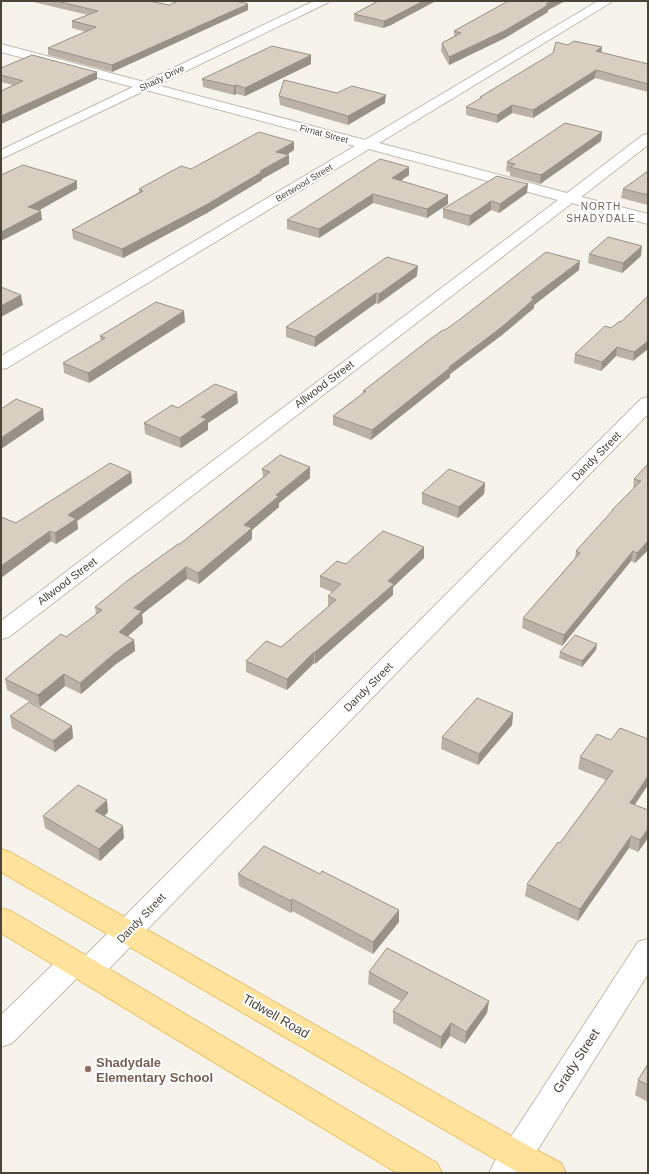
<svg xmlns="http://www.w3.org/2000/svg" width="649" height="1174" font-family="Helvetica,sans-serif">
	<style>
		.lines { fill: none; stroke-linecap: round; stroke-linejoin: round }
		.minor-casing { stroke: #c2bbae; stroke-width: 2 }
		.major-casing { stroke: #e6c16a; stroke-width: 2 }
		.minor { fill: #fff; fill-rule: evenodd }
		.major { fill: #ffe39c; fill-rule: evenodd }
		.wall { fill: #bab2a6 }
		.shaded-wall { fill: #979187 }
		.building { fill: #d8cfc1; stroke: #979187 }
		.education-dot { fill: #8d6e63; stroke: #fff; stroke-width: 1.5 }
		.labels { text-anchor: middle; dominant-baseline: central; stroke-width: 4; stroke-linejoin: round; paint-order: stroke }
		.far-street-label { font-size: 9px; fill: #4b4439; stroke: #fff }
		.far-neighbourhood-label { font-size: 10px; letter-spacing: 1px; fill: #6e6250; stroke: #fff }
		.street-label { font-size: 11px; fill: #4b4439; stroke: #fff }
		.near-street-label { font-size: 13px; fill: #4b4439; stroke: #fff }
		.near-education-label { font-size: 13px; font-weight: bold; fill: #785e54; stroke: #fff; text-anchor: start }
	</style>
	<rect width="100%" height="100%" fill="#f6f3ec"/>
	<g class="lines">
		<defs>
			<path id="minor" d="M314,1H329L327,3L157,85L365,140L598,1H612L610,3L379,143L567,193L643,135L648,134V145L581,197L648,214V224L572,203L9,637L1,639V621L558,200L369,149L7,368L1,369V356L355,146L146,90L1,159V150L133,87L1,52V44L144,82Z
				M648,397V414L99,979L89,983L79,979L78,977L12,1043L1,1047V1015L64,954L74,951L84,954L85,956L641,399Z
				M648,939V974L523,1173H489L494,1163L638,942Z"/>
			<path id="major" d="M1,849L10,852L527,1145L561,1163L566,1173H519L505,1165L1,872Z
				M1,908L11,911L437,1163L442,1173H397L1,933Z"/>
		</defs>
		<use href="#minor" class="minor-casing"/>
		<use href="#major" class="major-casing"/>
		<use href="#minor" class="minor"/>
		<use href="#major" class="major"/>
	</g>
	<path class="wall" d="M29,1H149L169,5L248,10L112,72L48,55V48L86,32L72,28V21L88,15Z
		M378,1L391,25L383,28L354,21V14Z
		M508,1H565L548,10V12L505,38L449,65L441,51L442,43L454,36V31Z
		M601,53L648,64V92L595,78L533,118L512,113L497,123L466,115V107L480,99V97Z
		M311,64L245,96L236,94L234,95L203,87L202,79Z
		M1,68L97,72V79L1,124V91L13,85L1,82Z
		M279,96L385,103L348,125L280,105Z
		M602,132L601,141L540,184L510,176V172L506,171L507,162Z
		M294,150L287,155H289V164L262,179V180L207,213L123,258L73,239L72,230L139,192V189Z
		M648,171V205L621,198L623,189Z
		M409,175L400,181L448,204L427,218L373,203L319,238L287,229V220Z
		M527,193L499,213L491,210L469,226L443,218V209Z
		M589,254L641,256L622,273L588,263Z
		M579,270L534,305V308L502,335L450,374V377L371,440L333,425V416L363,393V391L445,330Z
		M417,276L378,304L376,303L315,347L286,337V327Z
		M648,296L633,361L616,356L601,371L574,363L575,354L611,328L621,322Z
		M185,322L89,383L64,373L63,363L101,341L100,336Z
		M238,403L208,423V430L181,448L145,434L144,423Z
		M648,464V550L635,563L631,561L562,646L522,628L523,618L575,558L576,551L611,513L612,510L633,489L634,479Z
		M310,467V478L279,503V507L252,530V539L199,584L187,579L142,614L143,623L128,636L134,640L135,651L116,664L81,694L65,686L40,707L7,690L5,679L66,637L96,615L95,607L180,544L263,477L262,469Z
		M131,472L132,483L77,521L78,529L56,544L16,523Z
		M485,483L484,494L458,518L422,504V493Z
		M424,558L393,587V595L315,664L314,663L287,690L246,672V661L281,647L328,607V596L332,592L320,587V576L346,564Z
		M596,650L582,667L559,658L560,652Z
		M513,713L512,725L478,765L441,749L442,737Z
		M10,716L72,726L73,738L55,752L12,728Z
		M597,734L634,805L648,810V838L638,852L629,848L578,921L525,896L527,884L560,843L606,780L578,769L580,757Z
		M108,812L104,816L124,838L100,861L45,828L43,816Z
		M238,874H320L399,910V922L373,954L292,911L291,913L239,886Z
		M369,972L489,1001L487,1013L465,1044L450,1036L441,1049L393,1023V1011L401,1001L368,984Z
		M648,1064V1102L635,1095L638,1080Z"/>
	<path class="shaded-wall" d="M423,1H436L391,25L383,28L384,21Z
		M552,1H565L548,10V12L505,38L449,65V57Z
		M248,4V10L112,72V65Z
		M602,47L601,55L596,51Z
		M311,55V64L245,96V88Z
		M596,70L595,78L533,118V110Z
		M97,72V79L1,124V116Z
		M236,85V94L234,95V86Z
		M386,95L385,103L348,125V116Z
		M512,105V113L497,123V115Z
		M602,132L601,141L540,184L541,175Z
		M294,142V150L277,160L276,152Z
		M289,155V164L262,179V180L207,213L123,258L122,249Z
		M409,167V175L391,187L392,178Z
		M77,181V189L29,216L28,207Z
		M528,184L527,193L499,213L500,204Z
		M373,194V203L319,238V229Z
		M448,195V204L427,218V209Z
		M491,201V210L469,226L470,216Z
		M41,211L42,220L1,241V232Z
		M642,246L641,256L622,273L623,263Z
		M580,261L579,270L534,305V308L502,335L450,374V377L371,440L372,430L531,298Z
		M418,266L417,276L378,304L379,294Z
		M376,293V303L315,347V337Z
		M21,295L23,305L1,317V306Z
		M184,311L185,322L89,383L88,373Z
		M648,341V349L633,361L634,352Z
		M617,347L616,356L601,371L602,362Z
		M237,392L238,403L208,423V430L181,448L180,438L201,417Z
		M43,409L44,420L1,449V438Z
		M310,467V478L279,503V507L252,530V539L199,584L198,573L244,525L276,495Z
		M131,472L132,483L77,521L78,529L56,544L55,533L68,515Z
		M485,483L484,494L458,518L459,507Z
		M50,531L51,541L1,578V566Z
		M648,541V550L635,563L637,553Z
		M424,547V558L393,587V595L315,664V652Z
		M633,551L631,561L562,646L564,635Z
		M186,567L187,579L142,614L143,623L120,643L119,632L134,608Z
		M134,640L135,651L116,664L81,694L80,683L115,653Z
		M597,644L596,650L582,667V661Z
		M314,652V663L287,690V679Z
		M64,674L65,686L40,707L38,695Z
		M513,713L512,725L478,765L479,754Z
		M72,726L73,738L55,752L53,741Z
		M648,776V785L628,815L630,803Z
		M107,800L108,812L97,823L95,811Z
		M123,826L124,838L100,861L99,849Z
		M648,829V838L638,852L640,840Z
		M631,836L629,848L578,921L580,909Z
		M292,899V911L291,913V901Z
		M399,910V922L373,954V942Z
		M489,1001L487,1013L465,1044L466,1032Z
		M451,1023L450,1036L441,1049V1037Z"/>
	<path class="building" d="M57,1H149L169,5L178,1H236L248,4L112,65L48,48L96,27L72,21L98,11Z
		M378,1H423L391,18L384,21L354,14Z
		M508,1H552L546,4L548,5L506,30L449,57L442,43L461,33L454,31Z
		M574,41L602,47L596,51L648,64V84L596,70L533,110L512,105L497,115L466,107L481,98L480,97L553,53L556,42L568,45Z
		M272,46L311,55L245,88L236,85L234,86L202,79Z
		M32,55L97,72L1,116V91L23,81L1,75V68Z
		M284,80L337,93L352,86L386,95L348,116L279,96Z
		M565,123L602,132L541,175L510,167L515,164L507,162Z
		M259,132L294,142L276,152L289,155L260,171L262,172L206,205L122,249L72,230L143,191L139,189L181,166L191,169Z
		M380,159L409,167L392,178L448,195L427,209L373,194L319,229L287,220Z
		M23,165L77,181L28,207L41,211L1,232V175Z
		M648,171V195L623,189Z
		M497,176L528,184L500,204L491,201L470,216L443,209Z
		M608,237L642,246L623,263L589,254Z
		M546,252L580,261L531,298L534,299L503,326L449,367H451L372,430L333,416L366,391H363L429,340L443,330H445L463,317Z
		M387,257L418,266L379,294L376,293L315,337L286,327Z
		M1,287L21,295L1,306Z
		M648,296V341L634,352L617,347L602,362L575,354L605,326L611,328L620,321L621,322Z
		M156,302L184,311L88,373L63,363L105,338L100,336Z
		M215,384L237,392L201,417L207,419L180,438L144,423L172,405L178,408Z
		M16,399L43,409L1,438V409Z
		M280,455L310,467L276,495L279,496L244,525L252,528L198,573L186,567L134,608L142,611L119,632L134,640L115,653L80,683L64,674L38,695L5,679L61,634L66,637L102,610L95,607L127,581L178,544H180L270,472L262,469Z
		M110,463L131,472L68,515L76,519L55,533L50,531L1,566V517L16,523Z
		M648,464V541L637,553L633,551L564,635L523,618L580,553L576,551L613,510H612L641,481L634,479Z
		M449,469L485,483L459,507L422,493Z
		M383,531L424,547L388,581L394,584L315,652H314L287,679L246,661L266,641L281,647L336,600L328,596L341,584L320,576L337,561L346,564Z
		M575,635L597,644L582,661L560,652Z
		M477,698L513,713L479,754L442,737Z
		M29,702L72,726L53,741L10,716Z
		M620,728L648,739V776L630,803L648,810V829L640,840L631,836L580,909L527,884L558,842L560,843L613,771L580,757L597,734L611,740Z
		M78,785L107,800L95,811L123,826L99,849L43,816Z
		M264,846L320,874L322,871L399,910L373,942L292,899L291,901L238,874Z
		M387,948L489,1001L466,1032L451,1023L441,1037L393,1011L408,993L369,972Z
		M648,1064V1085L638,1080Z"/>
	<circle class="education-dot" cx="88" cy="1069" r="4"/>
	<g class="labels">
		<g class="far-street-label">
			<text transform="translate(162 78) rotate(-26)">Shady Drive</text>
			<text transform="translate(324 134) rotate(15)">Firnat Street</text>
			<text transform="translate(304 183) rotate(-31)">Bertwood Street</text>
		</g>
		<g class="far-neighbourhood-label">
			<text x="601" y="206">NORTH<tspan x="601" dy="12">SHADYDALE</tspan></text>
		</g>
		<g class="street-label">
			<text transform="translate(324 384) rotate(-37)">Allwood Street</text>
			<text transform="translate(596 456) rotate(-45)">Dandy Street</text>
			<text transform="translate(67 581) rotate(-37)">Allwood Street</text>
			<text transform="translate(368 687) rotate(-45)">Dandy Street</text>
			<text transform="translate(141 918) rotate(-46)">Dandy Street</text>
		</g>
		<g class="near-street-label">
			<text transform="translate(276 1016) rotate(30)">Tidwell Road</text>
			<text transform="translate(576 1061) rotate(-57)">Grady Street</text>
		</g>
		<g class="near-education-label">
			<text x="96" y="1062">Shadydale<tspan x="96" dy="15">Elementary School</tspan></text>
		</g>
	</g>
	<rect width="649" height="1174" fill="none" stroke="#4b4439" stroke-width="4"/>
</svg>
